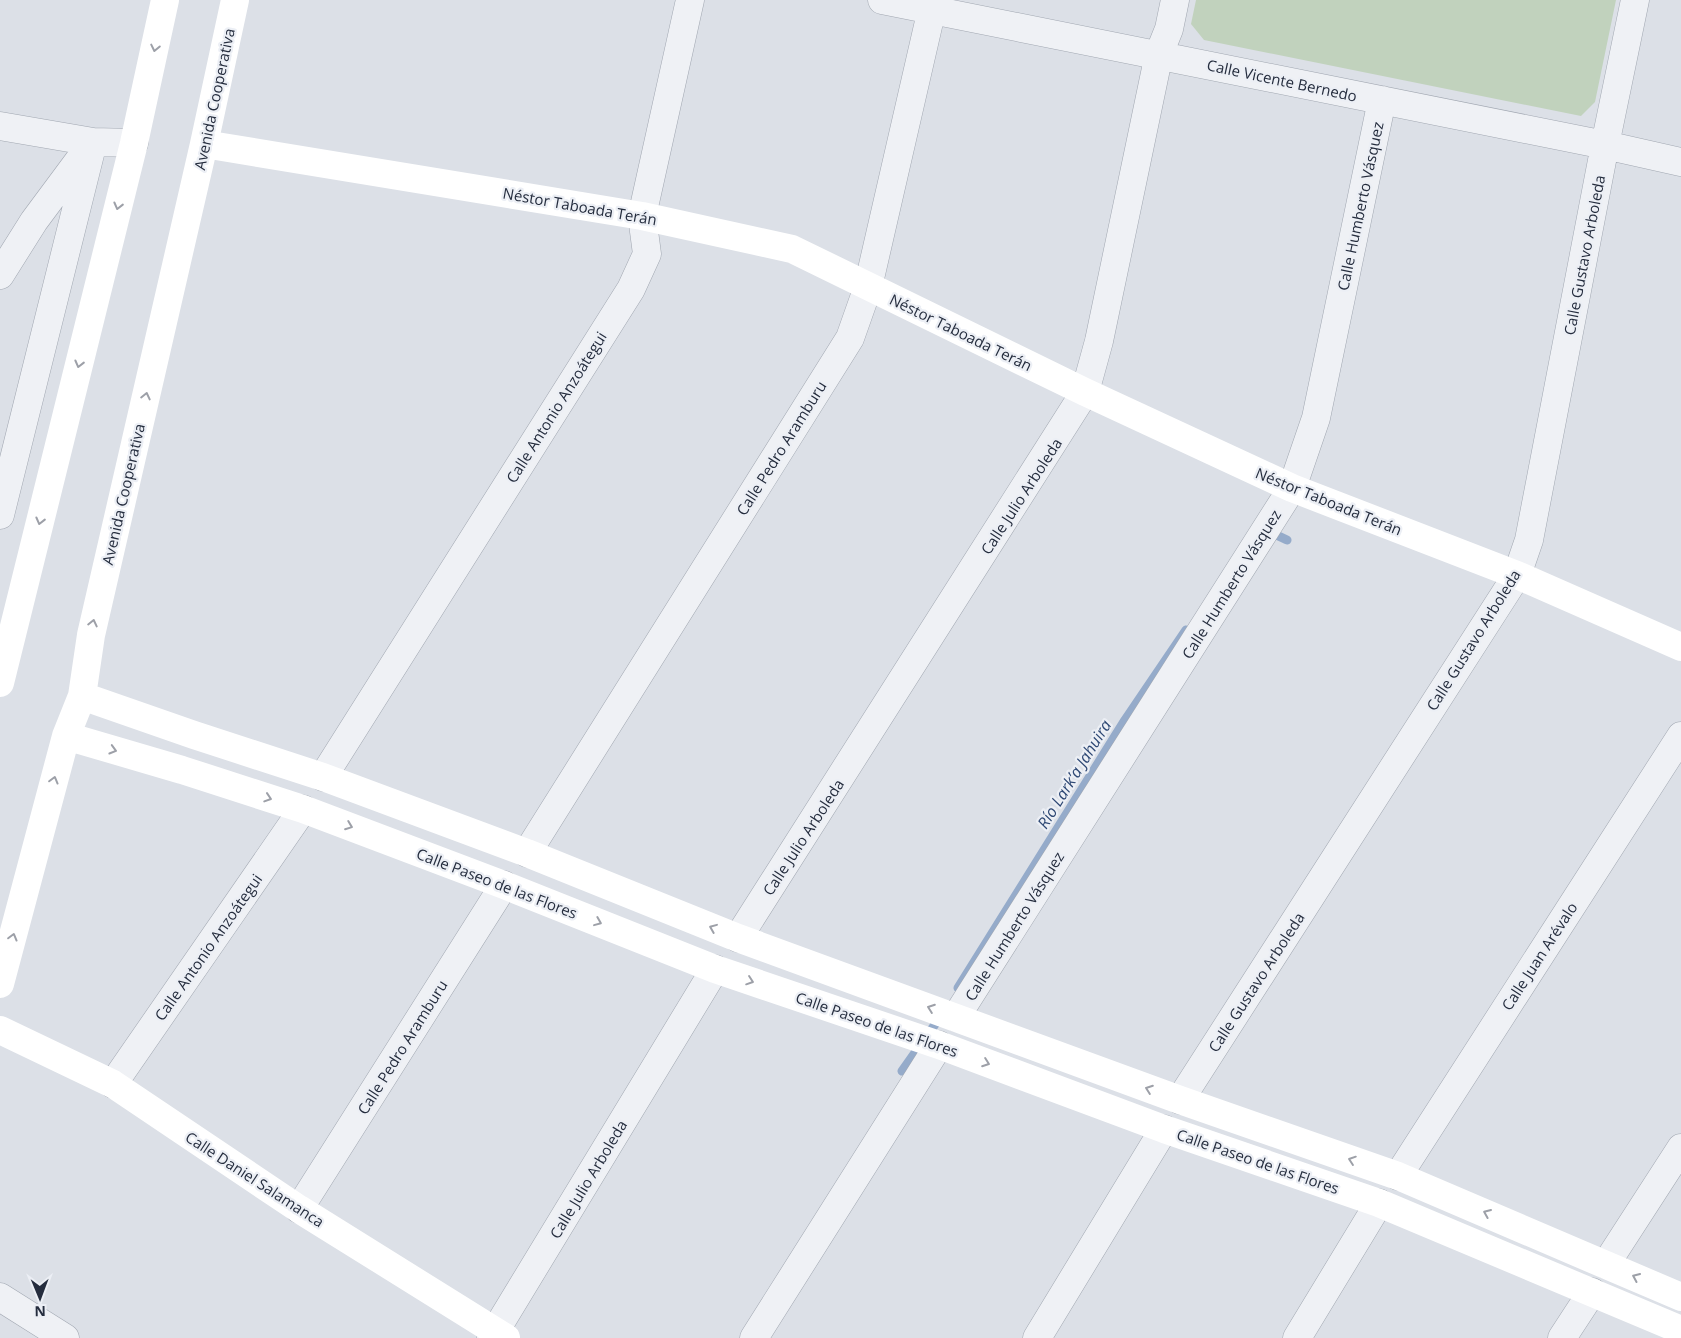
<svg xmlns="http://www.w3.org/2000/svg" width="1681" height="1338" font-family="'Open Sans',sans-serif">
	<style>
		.green { fill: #c1d2bd }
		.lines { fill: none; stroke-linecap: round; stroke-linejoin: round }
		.stream { stroke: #95abca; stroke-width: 9 }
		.street-casing { stroke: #a1a7b1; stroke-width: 29 }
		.street { stroke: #eff1f5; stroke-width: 28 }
		.secondary { stroke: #fff; stroke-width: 28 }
		.oneway { stroke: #9da0a8 }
		.labels { text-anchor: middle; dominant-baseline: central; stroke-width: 4.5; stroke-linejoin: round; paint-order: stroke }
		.street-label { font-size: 15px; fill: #252d3e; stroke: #eceff5 }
		.water-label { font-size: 16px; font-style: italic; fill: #2e4874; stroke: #eceff5 }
	</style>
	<rect width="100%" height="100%" fill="#dce0e7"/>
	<path class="green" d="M1196,0H1616L1595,102L1581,116L1204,40L1191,24Z"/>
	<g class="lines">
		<path class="stream" d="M1268,531L1287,540
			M958,988L1125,720L1186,630
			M902,1071L941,1016"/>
		<defs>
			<path id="street" d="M882,0L1605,145L1681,162
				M0,126L93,142L134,143
				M0,275L34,221L86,151
				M0,515L93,142
				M323,777L631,289L647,254L642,216L690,0
				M527,853L850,338L868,287L934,0
				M738,938L1085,392L1099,341L1159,54L1169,29L1175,0
				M956,1017L1292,488L1316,418L1382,100
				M113,1084L303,809
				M1180,1100L1517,575L1529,540L1605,145L1635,0
				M1398,1176L1681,736
				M299,1209L504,885
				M1606,1264L1681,1148
				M0,1297L65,1338
				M491,1338L715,969
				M754,1338L939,1045
				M1037,1338L1164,1129
				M1297,1338L1379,1203
				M1562,1338L1592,1292"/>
		</defs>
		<use href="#street" class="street-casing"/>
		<use href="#street" class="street"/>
		<path class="secondary" d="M204,144L642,216L792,249L1085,392L1292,488L1517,575L1681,647
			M0,683L134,143L165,0
			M82,696L194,735L323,777L527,853L738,938L1180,1100L1398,1176L1681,1297
			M66,736L182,770L303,809L504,885L715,969L939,1045L1164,1129L1379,1203L1681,1330
			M0,984L66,736L82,696L91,635L204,144L235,0
			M0,1030L113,1084L299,1209L506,1338"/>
	</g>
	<defs><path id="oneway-chevron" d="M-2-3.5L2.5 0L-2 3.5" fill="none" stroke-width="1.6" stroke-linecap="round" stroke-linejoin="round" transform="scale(1.25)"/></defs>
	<g class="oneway">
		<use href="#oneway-chevron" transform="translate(155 48) rotate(102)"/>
		<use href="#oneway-chevron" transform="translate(118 206) rotate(104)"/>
		<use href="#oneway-chevron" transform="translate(79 364) rotate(104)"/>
		<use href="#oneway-chevron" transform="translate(146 396) rotate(-77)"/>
		<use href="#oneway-chevron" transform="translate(40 521) rotate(104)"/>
		<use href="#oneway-chevron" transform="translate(93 623) rotate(-77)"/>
		<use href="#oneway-chevron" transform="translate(113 750) rotate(16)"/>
		<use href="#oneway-chevron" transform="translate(54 780) rotate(-75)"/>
		<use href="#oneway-chevron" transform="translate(268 798) rotate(18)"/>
		<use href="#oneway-chevron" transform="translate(349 826) rotate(21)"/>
		<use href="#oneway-chevron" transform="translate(598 922) rotate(22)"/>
		<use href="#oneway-chevron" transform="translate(713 928) rotate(-158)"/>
		<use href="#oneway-chevron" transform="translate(13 937) rotate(-75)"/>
		<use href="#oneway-chevron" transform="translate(750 981) rotate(19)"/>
		<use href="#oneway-chevron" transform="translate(931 1008) rotate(-160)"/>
		<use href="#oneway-chevron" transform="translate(986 1063) rotate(20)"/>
		<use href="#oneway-chevron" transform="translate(1149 1089) rotate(-160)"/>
		<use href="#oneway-chevron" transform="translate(1352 1160) rotate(-161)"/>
		<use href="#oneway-chevron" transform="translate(1487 1213) rotate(-157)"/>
		<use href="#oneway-chevron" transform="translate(1636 1277) rotate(-156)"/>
	</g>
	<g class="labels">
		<g class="street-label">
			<text transform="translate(1282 80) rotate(12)">Calle Vicente Bernedo</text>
			<text transform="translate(214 99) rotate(-78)">Avenida Cooperativa</text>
			<text transform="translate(580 206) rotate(10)">Néstor Taboada Terán</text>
			<text transform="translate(1360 206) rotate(-78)">Calle Humberto Vásquez</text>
			<text transform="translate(1584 255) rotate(-79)">Calle Gustavo Arboleda</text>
			<text transform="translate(961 332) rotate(26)">Néstor Taboada Terán</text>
			<text transform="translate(556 407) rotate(-58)">Calle Antonio Anzoátegui</text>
			<text transform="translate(781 448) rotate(-58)">Calle Pedro Aramburu</text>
			<text transform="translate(123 494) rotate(-77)">Avenida Cooperativa</text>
			<text transform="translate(1021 496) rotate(-57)">Calle Julio Arboleda</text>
			<text transform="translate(1329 501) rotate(22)">Néstor Taboada Terán</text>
			<text transform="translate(1231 584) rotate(-58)">Calle Humberto Vásquez</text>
			<text transform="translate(1473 640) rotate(-58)">Calle Gustavo Arboleda</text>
			<text transform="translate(803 837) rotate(-57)">Calle Julio Arboleda</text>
			<text transform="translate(497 883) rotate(21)">Calle Paseo de las Flores</text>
			<text transform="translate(1014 926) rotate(-58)">Calle Humberto Vásquez</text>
			<text transform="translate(208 947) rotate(-55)">Calle Antonio Anzoátegui</text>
			<text transform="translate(1539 956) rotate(-57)">Calle Juan Arévalo</text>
			<text transform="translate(1256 982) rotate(-57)">Calle Gustavo Arboleda</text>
			<text transform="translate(877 1024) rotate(19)">Calle Paseo de las Flores</text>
			<text transform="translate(402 1047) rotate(-58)">Calle Pedro Aramburu</text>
			<text transform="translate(1258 1161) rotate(19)">Calle Paseo de las Flores</text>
			<text transform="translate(255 1179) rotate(33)">Calle Daniel Salamanca</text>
			<text transform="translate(588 1179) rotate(-59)">Calle Julio Arboleda</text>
		</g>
		<g class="water-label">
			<text transform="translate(1074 774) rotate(-58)">Río Lark’a Jahuira</text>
		</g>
	</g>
	<g transform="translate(40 1298) rotate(179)" stroke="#eceff5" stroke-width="4" paint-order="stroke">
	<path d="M0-4L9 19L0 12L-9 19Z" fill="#252d3e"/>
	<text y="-8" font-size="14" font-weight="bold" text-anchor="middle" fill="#252d3e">N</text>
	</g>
</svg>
